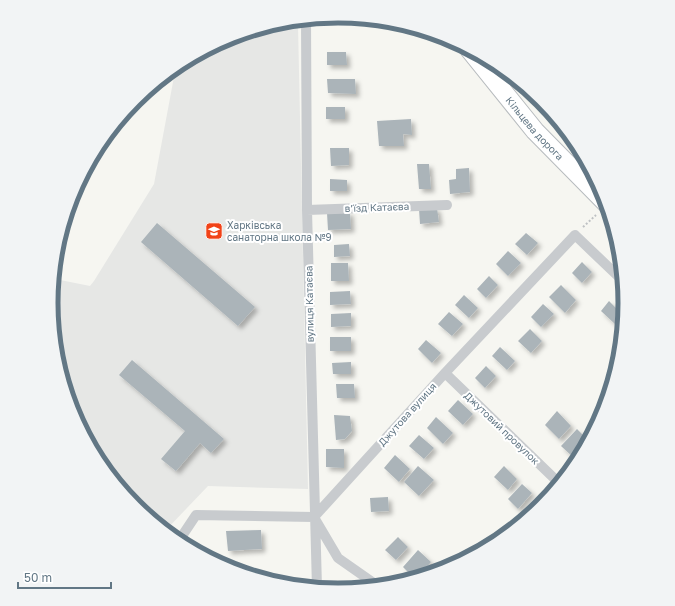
<svg xmlns="http://www.w3.org/2000/svg" width="675" height="606" font-family="'Golos Text',sans-serif">
	<style>
		.built { fill: #e6e7e5 }
		.building { fill: #abb4b9; filter: url(#shadow) }
		.lines { fill: none; stroke-linecap: round; stroke-linejoin: round }
		.highway-casing { stroke: #b7bbbe; stroke-width: 20 }
		.path { stroke: #bec1c3; stroke-width: 2; stroke-dasharray: 2 2; stroke-linecap: butt }
		.street { stroke: #c8cbce; stroke-width: 10 }
		.highway { stroke: #fff; stroke-width: 18 }
		.labels { text-anchor: middle; dominant-baseline: central; stroke-width: 4; stroke-linejoin: round; paint-order: stroke }
		.street-label { font-size: 10px; fill: #627785; stroke: #fff }
		.poi-label { font-size: 10px; fill: #627785; stroke: #fff; text-anchor: start }
		.rim { fill: none; stroke: #627785; stroke-width: 5 }
	</style>
	<defs>
		<filter id="shadow"><feDropShadow dx="3.5" dy="3.5" stdDeviation="2" flood-color="#0004"/></filter>
	</defs>
	<rect width="100%" height="100%" fill="#f6f6f1"/>
	<path class="built" d="M274,24L298,25L308,489L208,486L165,531L134,506L99,462L72,413L56,359L54,334L55,279L90,286L94,281L154,184L176,66L228,38Z"/>
	<path class="building" d="M327,52H346L347,65H327Z
		M327,79H355L356,94L328,93Z
		M326,107H345V119H326Z
		M411,119L412,135L403,134L404,146H379L377,121Z
		M330,148H349V165L331,166Z
		M417,164H429L431,189H419Z
		M469,168L470,192L450,194L449,180L456,179V169Z
		M330,179L347,180V191H330Z
		M437,208L439,222L420,224L419,209Z
		M350,212L351,229L328,230L327,213Z
		M157,223L255,307L238,326L141,242Z
		M526,233L538,243L527,255L515,244Z
		M349,244L350,256L334,257V245Z
		M508,251L521,263L508,276L496,264Z
		M582,262L592,272L582,283L572,273Z
		M331,263H348L349,281H331Z
		M489,276L498,285L486,298L477,289Z
		M561,285L576,300L565,313L549,297Z
		M350,291L351,304L330,305V292Z
		M464,295L478,308L469,318L455,305Z
		M609,301L623,315L615,324L601,311Z
		M543,304L554,314L541,327L531,317Z
		M449,312L463,324L452,336L438,324Z
		M351,313V326L331,327V314Z
		M530,329L542,341L531,353L518,341Z
		M330,337H351V351H330Z
		M426,340L441,353L432,363L418,349Z
		M500,347L515,361L507,370L492,356Z
		M132,360L224,439L211,453L200,443L176,471L161,459L185,431L119,375Z
		M351,362V374H333L332,363Z
		M486,366L496,376L485,388L475,378Z
		M336,384H354L355,398H337Z
		M458,400L473,414L463,425L448,411Z
		M557,411L571,426L559,439L545,425Z
		M334,415L350,416L352,431L345,439L336,440Z
		M436,417L453,433L443,444L427,428Z
		M577,429L588,440L573,457L561,446Z
		M419,435L434,448L424,459L409,446Z
		M326,449H344V468L326,467Z
		M395,455L410,469L399,482L384,468Z
		M418,466L434,480L419,496L404,482Z
		M504,466L517,479L508,490L494,477Z
		M522,484L532,493L518,509L508,499Z
		M388,497L389,511L371,512L370,498Z
		M544,500L545,501L536,509Z
		M261,530L262,549L228,551L226,531Z
		M398,537L408,547L396,560L385,550Z
		M418,550L431,562L418,577L414,578L403,567Z
		M436,565L441,570L429,574Z"/>
	<g class="lines">
		<defs>
			<g id="highway">
				<path id="s1" d="M469,49L535,131L606,203"/>
			</g>
		</defs>
		<use href="#highway" class="highway-casing"/>
		<path class="path" d="M583,227L596,215"/>
		<path class="street" d="M306,19L307,210L317,588
			M307,210L447,205
			M445,373L559,483
			M315,519L338,558L378,586
			M178,542L196,515L314,517L445,373L575,235L622,280"/>
		<use href="#highway" class="highway"/>
	</g>
	<defs>
		<symbol id="school-square" viewBox="-11 -11 22 22"><rect x="-9" y="-9" width="18" height="18" rx="4" fill="#f14217" stroke="#fff"/><path d="M0-5L7-2L0 1L-7-2ZM-4 1L0 2.5L4 1V4Q0 6-4 4Z" fill="#fff"/></symbol>
	</defs>
	<g fill-rule="evenodd">
		<use href="#school-square" x="204" y="221" width="20" height="20"/>
	</g>
	<g class="labels">
		<g class="street-label">
			<text stroke="none"><textPath href="#s1" startOffset="103">Кільцева дорога</textPath></text>
			<text transform="translate(377 207) rotate(-2)">в’їзд Катаєва</text>
			<text transform="translate(309 304) rotate(-91)">вулиця Катаєва</text>
			<text transform="translate(407 414) rotate(-48)">Джутова вулиця</text>
			<text transform="translate(502 428) rotate(44)">Джутовий провулок</text>
		</g>
		<g class="poi-label">
			<text x="227" y="225">Харківська<tspan x="227" dy="12">санаторна школа №9</tspan></text>
		</g>
	</g>
	<path d="M0 0H675V606H0ZM58 303a280 280 0 1 1 560 0a280 280 0 1 1-560 0Z" fill="#f2f4f5" fill-rule="evenodd"/>
	<path class="rim" d="M58 303a280 280 0 1 1 560 0a280 280 0 1 1-560 0Z"/>
	<path d="M18 582v6h93v-6" fill="none" stroke="#627785" stroke-width="2"/>
	<text x="24" y="582" font-size="12" fill="#627785" stroke="#ffffff" stroke-width="3" paint-order="stroke">50 m</text>
</svg>
